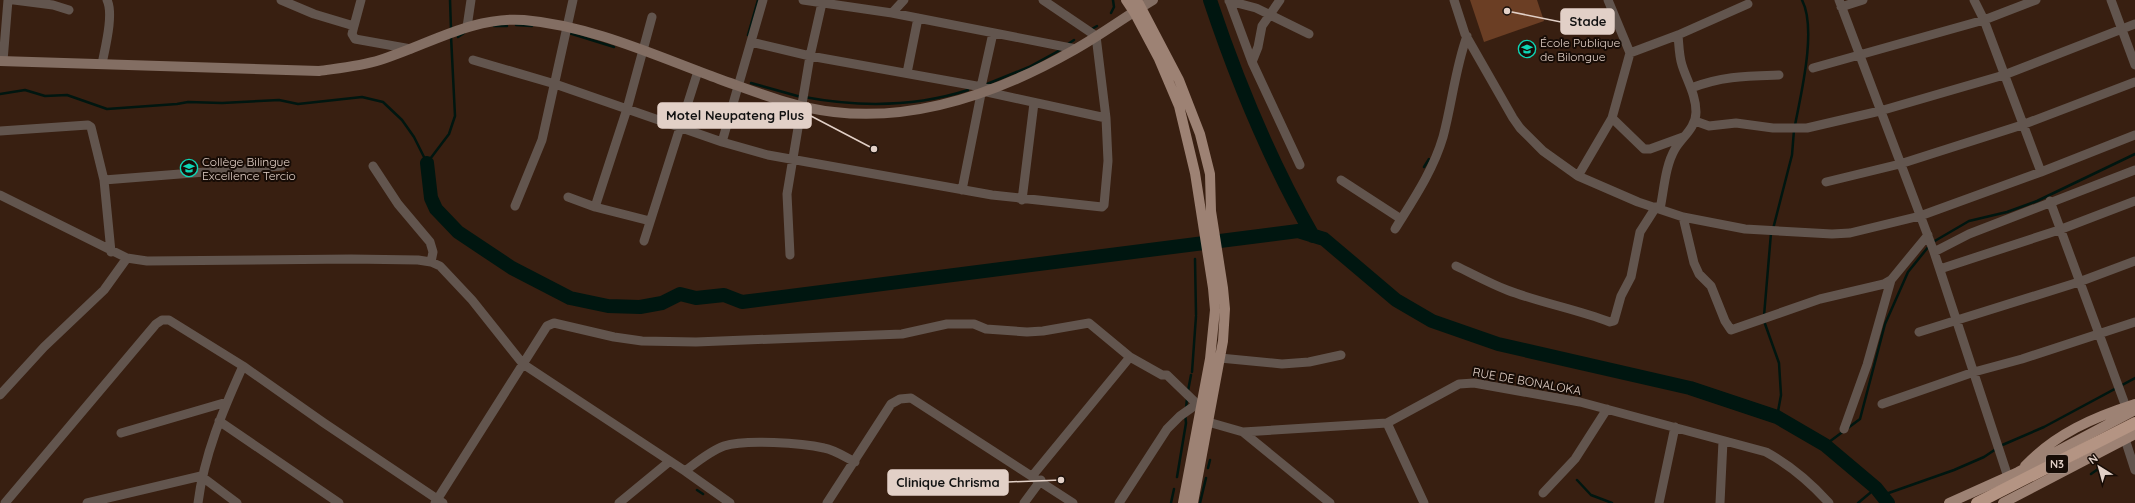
<svg xmlns="http://www.w3.org/2000/svg" width="2135" height="503" font-family="Quicksand,sans-serif">
	<style>
		.green { fill: #6b3e24 }
		.lines { fill: none; stroke-linecap: round; stroke-linejoin: round }
		.stream { stroke: #001610; stroke-width: 2.5 }
		.river { stroke: #001610; stroke-width: 14 }
		.street { stroke: #62554e; stroke-width: 9 }
		.secondary { stroke: #836e63; stroke-width: 10 }
		.primary { stroke: #9d8274; stroke-width: 10 }
		.highway { stroke: #b49483; stroke-width: 12 }
		.labels { text-anchor: middle; dominant-baseline: central; stroke-width: 4; stroke-linejoin: round; paint-order: stroke }
		.shield { fill: #170c06; stroke: #a5958d; stroke-width: 1 }
		.shield-label { font-size: 11px; font-weight: bold; fill: #e2d0c7 }
		.poi-label { font-size: 12px; fill: #e2d0c7; stroke: #170c06; text-anchor: start }
		.street-label { font-size: 12px; fill: #e2d0c7; stroke: #170c06 }
		.leader { fill: none; stroke: #e2d0c7; stroke-width: 1.5 }
		.callout-dot { fill: #e2d0c7; stroke: #170c06; stroke-width: 1.5 }
		.callout { fill: #e2d0c7; stroke: #e2d0c7; stroke-width: 1.5 }
		.callout-label { font-size: 13px; text-anchor: middle; font-weight: bold; fill: #111 }
	</style>
	<rect width="100%" height="100%" fill="#381f11"/>
	<path class="green" d="M1470,0H1537L1544,21L1484,42Z"/>
	<g class="lines">
		<path class="stream" d="M450,0L451,29
			M1111,13L1114,7L1113,0
			M516,25L532,26
			M494,26H507
			M1090,30L1097,26
			M569,33L614,47
			M748,35L758,0
			M458,37L464,33
			M1068,44L1074,40
			M751,83L801,97
			M987,84L1029,67L1062,49
			M0,94L25,90L45,96L67,95L107,109L177,104L188,102L222,103L279,100L298,104L362,97L383,102L402,120L414,137L427,163
			M804,97C858,107 915,107 968,90
			M1795,125C1801,94 1817,29 1802,0
			M427,163L449,134L455,116L451,36
			M1424,167L1429,159
			M1773,229L1792,155L1794,130
			M1933,242L1969,221L2007,212L2037,201L2135,154
			M1195,259L1196,315
			M1764,316L1771,233
			M1764,321L1779,363L1781,395L1777,417
			M1192,372L1196,316
			M1188,391L1191,375
			M1186,409L1187,398
			M1825,445L1860,419L1885,324L1908,272L1929,246
			M2000,446L2044,427L2135,378
			M1208,468L1210,460
			M2091,474L2101,467
			M1177,477L1186,423L1185,414
			M1577,480L1591,495L1612,503
			M697,490L703,494
			M1883,495L1954,470L1984,457L1996,449
			M1171,503L1174,489
			M1200,503L1206,478
			M1858,503L1876,488"/>
		<path class="river" d="M1210,0C1237,81 1270,161 1313,236
			M427,163L431,198L436,209L458,232L512,268L570,298L608,306L640,307L662,303L680,294L696,298L724,295L742,302L1298,231L1324,239L1396,300L1432,321L1498,344L1690,388L1777,417L1825,445L1876,488L1888,503"/>
		<path class="street" d="M14,0L53,5L69,10
			M281,0L314,14L354,26L361,0
			M803,0L892,13L1076,49
			M1229,0L1252,62L1300,165
			M1454,0L1465,34L1513,118L1520,128L1543,151L1578,176L1638,202L1683,217L1745,229L1832,234L1850,233L1920,216L2041,172L1984,20L1974,0
			M1839,0L1934,252L1969,234L2135,170
			M2111,0L2135,65
			M1229,1L1256,8L1309,34
			M1841,7L1863,0
			M892,13L904,0
			M354,26L352,34L355,39L411,49
			M467,27L471,0
			M751,42L810,56L993,89
			M1630,53L1678,35L1748,4
			M473,60L555,84L722,142L768,155L992,195L1102,207L1104,205L1108,161L1106,118L1096,36L1043,0
			M3,61L8,0
			M1252,62L1258,47L1262,26L1280,0
			M102,64C105,48 114,14 107,0
			M1813,68L1984,20L2036,0
			M907,73L918,18
			M981,87L993,33
			M1691,88C1722,76 1746,76 1779,75
			M987,92L1106,118
			M1612,118L1644,149H1650L1683,137
			M1695,121L1709,126L1736,123L1773,128H1807L1880,111L2004,75L2135,24
			M0,131L88,125L91,127L104,180L111,252
			M722,142L763,0
			M373,166L398,204L430,242L433,252L431,262
			M2041,172L2135,135
			M1578,176L1612,118L1630,53L1608,0
			M104,180L282,166
			M1341,180L1401,219
			M1826,182L1900,164L2022,125L2135,82
			M962,190L981,94
			M0,195L127,258L147,261L351,259L418,260L431,262L440,266L472,300L523,364L685,471L730,503
			M568,197L595,207L650,221
			M1022,200L1034,103
			M2050,201L2126,407
			M515,206L542,140L573,0
			M595,207L627,109L652,17
			M1660,209C1664,190 1665,166 1675,149C1682,137 1696,128 1696,112C1696,95 1687,81 1682,65C1679,56 1679,45 1678,35
			M1683,217L1694,263L1699,274L1711,286L1725,321L1731,330L1820,299L1884,284L1891,280L1928,235
			M1395,229C1413,200 1433,171 1443,137C1452,104 1455,69 1467,36
			M644,241L698,71
			M1934,252L2008,477
			M790,255L787,194L810,56L822,3
			M1456,266C1473,274 1489,283 1507,290C1541,303 1576,309 1610,322L1614,321L1621,296L1631,277L1640,232L1656,207
			M1940,269L2059,230L2135,201
			M1919,332L2079,282L2135,261
			M1220,358L1282,364L1309,362L1341,355
			M0,395L44,347L104,290L127,258
			M1882,404L1974,372L2022,359L2135,322
			M219,421L339,503
			M1208,422L1243,432L1387,423L1459,384L1474,383L1580,402L1766,452C1790,465 1811,483 1829,503
			M1387,423L1424,503
			M1844,429L1867,365L1891,280
			M1243,432L1330,503
			M121,433L227,402
			M2125,439L2135,470
			M685,471C697,462 710,451 724,446C745,439 802,443 824,448C835,450 845,457 855,462
			M1033,475L1130,357
			M1543,493L1575,459L1607,409
			M5,503L156,324L162,320H169L243,366L324,423L443,503
			M87,503L201,476L237,503
			M198,503C204,455 223,410 243,366
			M435,503L547,326L554,323L614,337L642,341L696,342L902,334L947,324H974L986,329L1027,332L1043,331L1089,323L1130,357L1162,375H1167L1197,404L1207,407
			M619,503L670,461
			M827,503L891,404L900,399L911,398L1073,503
			M1024,503L1041,480
			M1119,503L1167,429L1180,416L1197,404
			M1659,503L1675,427
			M1720,503L1723,441"/>
		<path class="secondary" d="M0,61L319,71C340,68 361,66 380,60C428,45 473,16 524,20C592,26 656,56 719,79C756,92 795,108 834,112C919,122 1002,91 1074,50C1101,35 1126,16 1153,0"/>
		<path class="primary" d="M1126,0L1134,12L1159,59L1179,106L1195,173L1213,288L1215,310L1210,359L1183,503
			M1137,0L1179,80L1200,134L1210,174L1211,211L1223,288L1225,309L1223,341L1193,503
			M2025,466C2055,434 2094,417 2135,404
			M1949,503L2018,472L2135,410
			M2003,503L2135,434"/>
		<path class="highway" d="M1977,503L2135,423"/>
	</g>
	<defs>
		<symbol id="school-ring" viewBox="-11 -11 22 22"><circle r="9.5" fill="#170c06" stroke="#0ed5b5" stroke-width="1.5"/><path d="M0-5L7-2L0 1L-7-2ZM-4 1L0 2.5L4 1V4Q0 6-4 4Z" fill="#0ed5b5"/></symbol>
	</defs>
	<g fill-rule="evenodd">
		<use href="#school-ring" x="1517" y="39" width="20" height="20"/>
		<use href="#school-ring" x="179" y="158" width="20" height="20"/>
	</g>
	<g class="labels">
		<rect class="shield" x="2046" y="455" width="22" height="18" rx="3"/>
		<g class="shield-label">
			<text x="2057" y="464">N3</text>
		</g>
		<g class="poi-label">
			<text x="1540" y="42">École Publique<tspan x="1540" dy="14">de Bilongue</tspan></text>
			<text x="202" y="161">Collège Bilingue<tspan x="202" dy="14">Excellence Tercio</tspan></text>
		</g>
		<g class="street-label">
			<text transform="translate(1527 381) rotate(10)">RUE DE BONALOKA</text>
		</g>
	</g>
	<path class="leader" d="M1507 11L1561 22M874 149L811 116M1061 480L1008 482"/>
	<g class="callout-dot">
		<circle cx="1507" cy="11" r="4"/>
		<circle cx="874" cy="149" r="4"/>
		<circle cx="1061" cy="480" r="4"/>
	</g>
	<g class="callout">
		<rect x="1561" y="9" width="53" height="25" rx="4"/>
		<rect x="658" y="103" width="153" height="25" rx="4"/>
		<rect x="888" y="470" width="120" height="25" rx="4"/>
	</g>
	<g class="callout-label">
		<text x="1588" y="26">Stade</text>
		<text x="735" y="120">Motel Neupateng Plus</text>
		<text x="948" y="487">Clinique Chrisma</text>
	</g>
	<g transform="translate(2099 467) rotate(323)" stroke="#170c06" stroke-width="3" paint-order="stroke">
	<path d="M0-3L7 15L0 10L-7 15Z" fill="#e2d0c7"/>
	<text y="-6" font-size="11" font-weight="bold" text-anchor="middle" fill="#e2d0c7">N</text>
	</g>
</svg>
